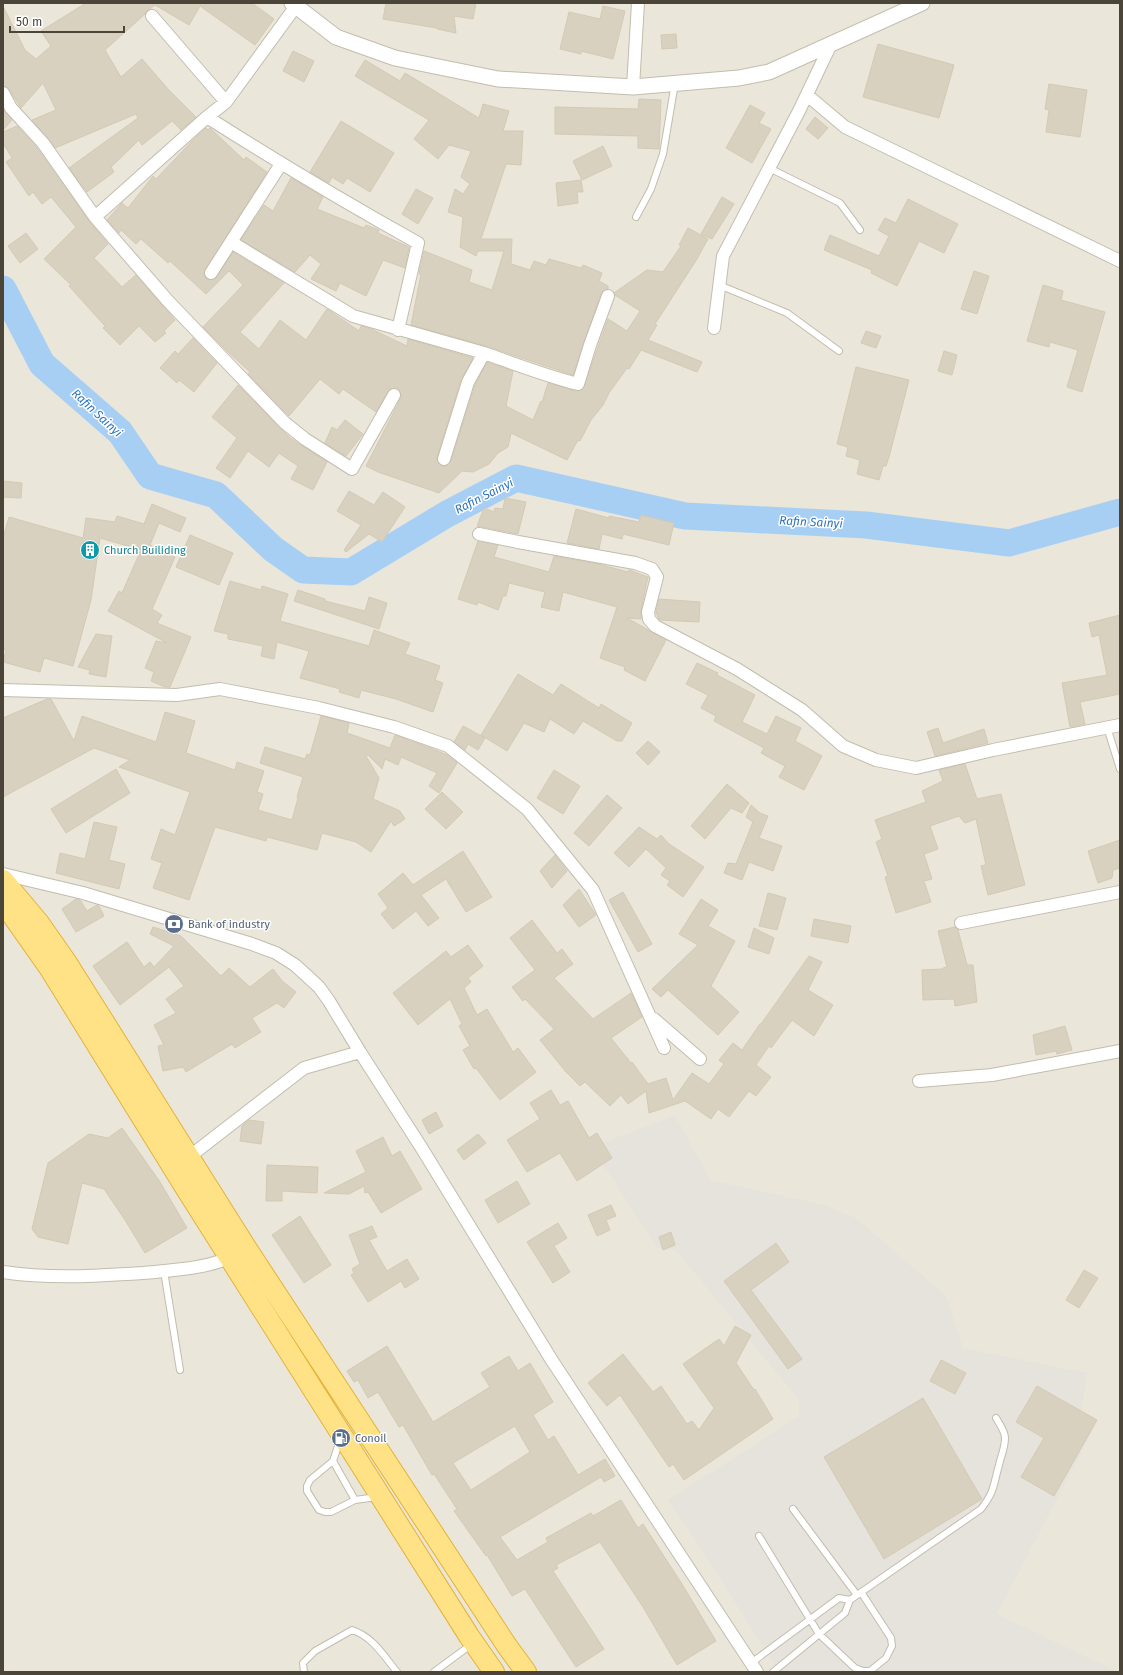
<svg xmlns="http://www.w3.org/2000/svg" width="1123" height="1675" font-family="'Fira Sans',sans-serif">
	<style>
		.residential { fill: #eae6da }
		.industrial { fill: #e6e3dd }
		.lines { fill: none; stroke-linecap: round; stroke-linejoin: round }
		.river { stroke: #a7cff4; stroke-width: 27 }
		.building { fill: #d8d1c0; stroke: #d4c9b3; fill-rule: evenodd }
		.service-casing { stroke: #c2bdad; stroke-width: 8 }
		.minor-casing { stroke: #c2bdad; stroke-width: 14 }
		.tertiary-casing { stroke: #c2bdad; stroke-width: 17 }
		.trunk-casing { stroke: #e4b238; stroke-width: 22 }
		.service { stroke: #fff; stroke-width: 6 }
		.minor { stroke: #fff; stroke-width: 12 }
		.tertiary { stroke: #fff; stroke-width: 15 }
		.trunk { stroke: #ffe285; stroke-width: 20 }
		.labels { text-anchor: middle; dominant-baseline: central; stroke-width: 3; stroke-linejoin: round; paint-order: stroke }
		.culture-label { font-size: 11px; fill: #0d838f; stroke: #fff; text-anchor: start }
		.service-label { font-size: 11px; fill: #4e5e75; stroke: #fff; text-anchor: start }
		.water-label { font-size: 12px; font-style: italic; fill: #2c75bd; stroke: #fff }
	</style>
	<rect width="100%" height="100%" fill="#f6f4ec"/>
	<path class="residential" d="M3,3H1120V1672H3Z"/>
	<path class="industrial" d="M675,1115L710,1180L825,1205L856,1218L946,1296L963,1348L1087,1373L1081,1417L1092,1432L997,1614L1118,1672H779L698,1544L668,1500L799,1416V1400L675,1249L657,1248L592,1147Z"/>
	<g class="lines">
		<path class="river" d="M3,289L42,364L120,432L150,476L216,495L273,549L303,570L351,572L447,514L516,478L685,516L866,525L1009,543L1120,512"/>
	</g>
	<path class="building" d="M86,3H252L274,19L255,45L200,6L189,25L155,5L147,11L145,14L105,50L121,77L142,59L168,89L196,117L181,130L172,121L142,145L139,140L111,167L114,172L87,192L69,168L138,118L136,114L55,148L32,120L56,110L43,83L21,108L9,89L3,86V6L25,50L36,59L51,46L41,31Z
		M386,3H476L473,19L454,16L456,33L437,29V28L383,19Z
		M603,6L625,11L613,59L581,51V54L560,49L569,12L600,19Z
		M676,34L677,48L662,49L661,35Z
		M878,44L954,65L939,118L863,97Z
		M293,51L314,61L304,82L283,71Z
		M365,60L400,81L405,73L479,118L483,104L509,111L503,131H523L521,165L506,164L481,239H512L511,264L530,270L534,261L546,265L549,259L581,268L583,265L602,273L599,281L608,286V289L604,290L601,293L573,375L486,346L411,325L421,274H419L424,251L472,270L469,282L492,290L504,251H478L476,256L460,247L463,217L448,212L455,189L463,194L470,184L461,177L471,151L449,145L438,159L414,139L429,120L355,76Z
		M1049,84L1087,90L1080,137L1046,132L1049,110L1045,109Z
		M639,99L661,100L659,149L638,148V136L555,134V107L638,109Z
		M750,105L765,113L759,123L771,129L752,163L726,148Z
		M3,109L12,120L3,130Z
		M815,117L828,128L818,139L806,129Z
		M341,121L394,153L370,192L347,178L343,184L332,177L329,183L310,172Z
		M17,126L37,148L89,221L108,244L94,258L122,287L136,275L175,320L164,331L166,333L155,342L139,326L120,345L103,328L105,326L69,286L71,285L44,259L76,227L51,197L42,204L33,192L29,196L6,162L12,158L3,143V132Z
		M206,128L208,130L210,128L244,160L246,157L267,172L204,272V276L207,279H215L233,252L284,283L240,332L259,349L280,320L306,340L327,309L359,331L361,326L371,329L407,346L408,339L473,358L461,380L437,457V461L441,466H446L451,461L475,385L487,362L513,371L506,406L533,420L541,401L542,402L548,383L576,391L583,389L608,319L627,331L640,311L615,295L614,293L647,270L663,272L681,246L679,245L688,228L708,239L697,259L655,324L657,325L648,340L702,362L697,372L641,350L629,369L627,368L609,393L603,405L591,420L580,441L578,440L567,460L511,433L508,447L498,453L489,464L473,472L462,471L439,493L378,472L366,466L401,398V395L398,389L394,388L388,391L376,412L343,389L339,394L320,379L289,416L248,374L250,372L227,351L203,327L243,285L229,271L206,294L170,261L168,263L141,239L136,244L121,230L119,233L107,220L122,203L128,208L153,176L156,179L192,141Z
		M603,146L612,166L582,180L573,161Z
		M291,178L323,197L317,209L364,228L366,225L379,230L378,233L409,247L405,268L383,260L366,296L340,283L336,291L311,279L321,264L310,255L295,272L241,240L264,205L273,211Z
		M581,180L583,192H577L578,203L558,206L556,183Z
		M416,189L433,198L418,224L402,214Z
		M722,197L734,204L712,239L701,234Z
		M908,199L958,224L944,253L919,241L897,286L871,273L872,270L824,250L830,235L879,256L889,236L878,230L885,218L896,223Z
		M26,233L38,249L20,263L8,246Z
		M974,271L989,276L977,314L961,309Z
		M1043,285L1063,291L1061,300L1105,312L1082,392L1067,387L1078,350L1050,342L1049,347L1027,341Z
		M866,331L881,336L876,348L861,343Z
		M193,338L217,363L194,392L179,380L177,383L160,368L175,351L178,354Z
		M944,351L957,355L952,375L938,371Z
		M856,367L909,380L889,457L886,466H883L879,480L857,474L860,460L846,456L848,447L837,444Z
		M238,385L290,438L327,462L313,490L291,479L298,466L279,453L269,467L248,451L230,478L216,468L237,438L212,417Z
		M345,420L363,434L346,456L325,443L332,427L337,430Z
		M3,481L22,483L21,498L3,497Z
		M349,491L374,505L383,492L405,507L382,542L369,534L346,552L344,550L361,525L337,511Z
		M505,498L526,502L518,534L477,526L484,508L494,512L495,508L503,509Z
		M152,504L186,518L180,532L159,523L150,545L175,557L152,609L162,615L157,623L191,637L170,687H165L151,681L154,672L145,668L156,641L167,643L108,611L119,591L122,593L141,550L100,538L91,600L73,666L44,658L40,672L3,662L6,650L3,649V538L9,517L83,538L86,518L115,522L117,516L144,524Z
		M576,509L609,518V516L639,522L641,515L674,523L669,545L623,534L622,539L602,534L599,549L567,543Z
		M190,535L233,553L219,585L176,567Z
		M478,541L498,545L494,557L549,572L554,556L598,564L628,572L629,570L648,577L641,610V619L627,618L666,640L645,681L624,670L625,667L600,658L617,607L563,592L559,611L541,607L545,592L509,583L506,596H503L498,610L478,602L477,605L458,599Z
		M230,581L261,590L262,586L288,594L280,621L369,646L374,630L410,643L405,654L440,666L435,680L443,683L433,712L396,699L361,690L359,698L339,692L340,689L300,678L309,651L277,642L274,659L261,656L263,646L228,639V634L214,631Z
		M298,590L325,599V601L365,611L369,597L387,603L379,629L294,601Z
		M659,599L700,602L699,622L659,620L656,612Z
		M1120,615V694L1080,702L1085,724L1070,727L1062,683L1107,675L1099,635L1092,637L1089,623Z
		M96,634L112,636L106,677L89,674L90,670L78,667Z
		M697,663L718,673L717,675L755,695L742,722L767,734L776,716L801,728L795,741L822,756L804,790L779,777L785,766L761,753L764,748L714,721L716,716L701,708L708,695L686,684Z
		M518,674L553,695L561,684L599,708L601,704L632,723L622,741H617L583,721L574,734L550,719L544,732L524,723L507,751L481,735Z
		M47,699H51L74,741L82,716L156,742L165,712L195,721L186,753L235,770L237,762L264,771L257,792L263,794L258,810L292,820L298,798L297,797L303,777L260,763L265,747L305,759L307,754L310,755L321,716L349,723L347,733L390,748L395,735L433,749L447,755L457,763L439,793L429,786L437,773L401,757L398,765L385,759L382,769L368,755L366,756L379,778L373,799L400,811L405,819L394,826L391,821L371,852L356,842L322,833L317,850L267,837L266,841L215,827L189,900L153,888L162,863L151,859L161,829L175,835L190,792L119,767L130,760L94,748L3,797V718Z
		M463,726L485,738L478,750L468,744L465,750L454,742Z
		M938,728L943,743L984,729L988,743L935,756L927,732Z
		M648,741L660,752L648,765L636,753Z
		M965,764L977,799L1001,794L1025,885L988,895L981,866L986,865L976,819L965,823L959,816L930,826L938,849L924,854L932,879L924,881L931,902L896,913L885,877L888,876L876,842L882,839L875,820L926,802L922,791L943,781L939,770Z
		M116,769L130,793L66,833L51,809Z
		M554,770L580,786L563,814L537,798Z
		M727,784L749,803L742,813L731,808L705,839L691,826Z
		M442,792L463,812L446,829L425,809Z
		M607,795L622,808L589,846L574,833Z
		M751,805L760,813L768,816L759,838L782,846L773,871L749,862L742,880L724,873L728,863L736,864L753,822L746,817Z
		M94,822L117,827L109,860L125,864L119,889L56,873L60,853L85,859Z
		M639,827L657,839L661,835L669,844L704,867L683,897L667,885L670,881L661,875L666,868L646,849L629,867L614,853Z
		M1120,840V868L1113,870L1112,878L1098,883L1088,851Z
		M463,851L492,897L466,912L446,879L421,895L439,918L428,926L416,911L393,929L381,914L388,908L378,894L403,873L413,885Z
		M555,855L567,871L552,888L540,871Z
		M579,889L596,915L579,927L563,905Z
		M623,892L652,944L638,952L609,900Z
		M768,893L786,898L777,930L759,926Z
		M76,899L80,900L87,911L97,905L99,906L104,916L76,932L62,909Z
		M701,899L718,910L708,926L735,941L711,986L739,1012L718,1035L668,990L661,997L652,989L698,945L679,934Z
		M814,919L851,926L848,943L811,936Z
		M532,920L557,953L562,949L573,964L554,978L593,1019L631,993L642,1017L611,1038L631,1063L632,1062L648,1084L666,1078L673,1100L692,1073L709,1084L724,1064L719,1060L733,1043L742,1050L760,1024H761L809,956L822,962L808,990L833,1005L814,1036L792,1020L771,1048L769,1046L756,1065L771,1077L756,1096L749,1091L729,1117L718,1109L711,1119L685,1101L649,1113L646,1091L628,1104L621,1095L610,1106L585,1082L580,1086L566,1072L540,1040L554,1029L525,999L523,1001L512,987L535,970L510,938Z
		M153,927L181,936L221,976L229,968L250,987L273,969L282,981L296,992L284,1008L277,1003L252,1018L261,1032L235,1048L232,1044L186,1072L183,1067L163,1071L158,1046L164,1045L154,1025L176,1013L166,999L184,986L169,967L120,1005L93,966L127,942L144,967L150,962L154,967L174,946L150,934Z
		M955,927L958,930L967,965H973L977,1002L955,1006L954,999L923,1000L922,970L943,969V968L947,967L938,931Z
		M754,928L774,938L769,954L748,947Z
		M468,945L483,966L468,978L471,982L464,988L477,1015L487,1009L513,1052L518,1048L536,1072L500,1100L476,1068L474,1069L463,1050L470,1046L459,1026L462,1024L450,999L418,1025L393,993L446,951L451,957Z
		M1065,1026L1072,1050L1057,1054L1056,1051L1036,1055L1033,1035Z
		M551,1090L560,1105L568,1101L589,1138L597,1133L612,1158L577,1181L560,1153L527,1172L507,1140L540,1119L530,1103Z
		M436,1112L443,1126L429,1134L422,1120Z
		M249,1120L264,1122L261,1144L240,1141L242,1126Z
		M122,1128L160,1182L187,1228L145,1253L125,1220L104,1189L82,1183L68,1244L38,1237L32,1229L48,1163L89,1134L108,1138Z
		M478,1134L486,1143L464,1160L457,1150Z
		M383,1137L392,1156L400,1151L422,1189L381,1213L368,1192L365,1193L364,1186L349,1194L324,1193L366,1172L356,1151Z
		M267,1165L318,1167L317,1193L282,1191V1201H266Z
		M517,1181L530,1204L498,1223L485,1200Z
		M611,1205L616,1216L606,1220L610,1230L597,1236L588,1215Z
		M300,1216L331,1265L304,1283L272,1235Z
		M558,1223L567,1238L554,1246L570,1272L553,1283L527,1242Z
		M372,1226L377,1237L369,1240L387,1271L407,1259L419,1279L405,1288L401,1281L368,1302L351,1275L354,1273L352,1269L360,1264L349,1235Z
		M671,1232L675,1245L663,1250L659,1237Z
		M776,1243L789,1262L751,1290L802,1359L788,1369L724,1281Z
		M1084,1270L1098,1278L1079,1308L1066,1300Z
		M735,1326L751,1335L736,1363L754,1390L755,1389L773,1419L684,1480L673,1464L669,1467L620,1395L607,1406L588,1383L623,1354L653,1392L661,1386L687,1424L692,1421L699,1430L714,1408L683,1364L719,1339L724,1346Z
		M387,1346L433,1422L490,1387L481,1373L509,1356L518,1371L530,1363L553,1402L533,1415L548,1440L554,1436L578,1475L605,1459L615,1476L604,1482L601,1477L500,1537L517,1560L548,1542L546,1538L591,1513L593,1516L621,1500L638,1528L643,1524L682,1584L716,1641L677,1665L643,1607L600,1542L556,1565L558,1568L553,1571L604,1649L576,1667L525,1589L512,1596L487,1555L486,1556L454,1511L457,1509L434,1474L432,1475L403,1425L399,1427L378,1392L368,1398L358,1380L354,1382L347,1371ZM515,1426L530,1452L471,1490L453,1463Z
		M941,1360L966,1373L955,1394L930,1381Z
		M1037,1386L1097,1420L1054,1496L1021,1477L1044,1438L1016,1422Z
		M923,1398L982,1499L884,1559L824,1457Z"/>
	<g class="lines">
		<defs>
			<path id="service" d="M769,168L840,203L860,230
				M636,217L651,189L663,154L675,83
				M719,285L787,313L839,351
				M1107,727L1120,769
				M164,1271L180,1370
				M340,1440L333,1461L355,1500L377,1497
				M333,1461L310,1480L307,1486V1491L319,1510L325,1512H331L355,1500
				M793,1509L857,1595
				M759,1536L819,1634L855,1668L863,1671H870L886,1658L892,1646L891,1638L861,1592
				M850,1600L981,1509C995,1491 993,1486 999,1465C1001,1456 1005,1448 1005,1438C1005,1431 999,1423 996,1418
				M751,1663L839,1598L850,1600L845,1613L773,1672
				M304,1672L303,1663L315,1651L352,1630C372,1636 384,1656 397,1672
				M434,1672L472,1644"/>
			<path id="minor" d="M152,16L226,102
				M633,87L638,3
				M3,93L11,108L43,143L95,217L168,301L285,423L305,439L352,469L394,395
				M807,95L845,127L1120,261
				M207,117C276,161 346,203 418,243L398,330
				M95,217L207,117L226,102L296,6
				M231,242L353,316L484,353L468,382L444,459
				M211,273L281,164
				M714,328L723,256L799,111L831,44
				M484,353C515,364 546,376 578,384L590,345L608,296
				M479,534L518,542L635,563L652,569L657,577L648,612L649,619L655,626L737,669L802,710L843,746L876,760L916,768L993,750L1120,725
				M3,690L177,695L220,689L319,708L394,727L448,746L527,809L593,890L664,1048
				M3,874L83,893L252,944L276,953L295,965L319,987L329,1001L360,1052L421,1147L551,1359L757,1672
				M961,923L1120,892
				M654,1019L700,1059
				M919,1081L992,1075L1120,1051
				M189,1157L304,1068L360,1052
				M3,1272C49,1279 97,1276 143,1273C173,1270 208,1269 235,1255"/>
			<path id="tertiary" d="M292,3L336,37L395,58L498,79L633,87L739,78L769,72L922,3"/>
			<path id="trunk" d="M3,880L39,923L67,963L247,1249L507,1646L526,1672
				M3,902L50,969L188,1192L469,1636L494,1672"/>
		</defs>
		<use href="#service" class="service-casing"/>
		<use href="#minor" class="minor-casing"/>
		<use href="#tertiary" class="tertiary-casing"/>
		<use href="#trunk" class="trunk-casing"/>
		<use href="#service" class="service"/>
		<use href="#minor" class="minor"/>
		<use href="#tertiary" class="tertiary"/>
		<use href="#trunk" class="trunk"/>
	</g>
	<defs>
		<symbol id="building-disc" viewBox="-11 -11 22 22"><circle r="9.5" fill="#0f9aa8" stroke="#fff"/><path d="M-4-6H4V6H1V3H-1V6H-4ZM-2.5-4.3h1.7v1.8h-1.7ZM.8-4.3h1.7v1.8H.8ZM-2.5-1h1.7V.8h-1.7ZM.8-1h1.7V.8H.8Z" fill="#fff"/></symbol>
		<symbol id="bank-disc" viewBox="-11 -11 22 22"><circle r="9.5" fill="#5c6f8a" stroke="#fff"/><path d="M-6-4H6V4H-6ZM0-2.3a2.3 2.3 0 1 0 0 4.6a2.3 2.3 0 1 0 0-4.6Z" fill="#fff"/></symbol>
		<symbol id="fuel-disc" viewBox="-11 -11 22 22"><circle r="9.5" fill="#5c6f8a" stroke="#fff"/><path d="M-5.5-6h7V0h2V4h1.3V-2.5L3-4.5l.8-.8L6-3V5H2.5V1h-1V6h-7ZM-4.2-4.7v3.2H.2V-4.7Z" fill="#fff"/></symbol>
	</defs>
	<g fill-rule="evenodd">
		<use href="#building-disc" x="79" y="539" width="22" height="22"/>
		<use href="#bank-disc" x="163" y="913" width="22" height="22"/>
		<use href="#fuel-disc" x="330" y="1427" width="22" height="22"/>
	</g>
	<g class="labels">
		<g class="culture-label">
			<text x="104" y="550">Church Builiding</text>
		</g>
		<g class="service-label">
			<text x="188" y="924">Bank of industry</text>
			<text x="355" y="1438">Conoil</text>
		</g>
		<g class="water-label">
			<text transform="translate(97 413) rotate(43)">Rafin Sainyi</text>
			<text transform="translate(484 496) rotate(-27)">Rafin Sainyi</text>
			<text transform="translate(811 522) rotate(3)">Rafin Sainyi</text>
		</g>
	</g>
	<rect width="1123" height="1675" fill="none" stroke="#4b4539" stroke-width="8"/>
	<path d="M10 26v6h114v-6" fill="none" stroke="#4b4539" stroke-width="2"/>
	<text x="16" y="26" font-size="12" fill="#4b4539" stroke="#ffffff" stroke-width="3" paint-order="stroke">50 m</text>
</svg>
